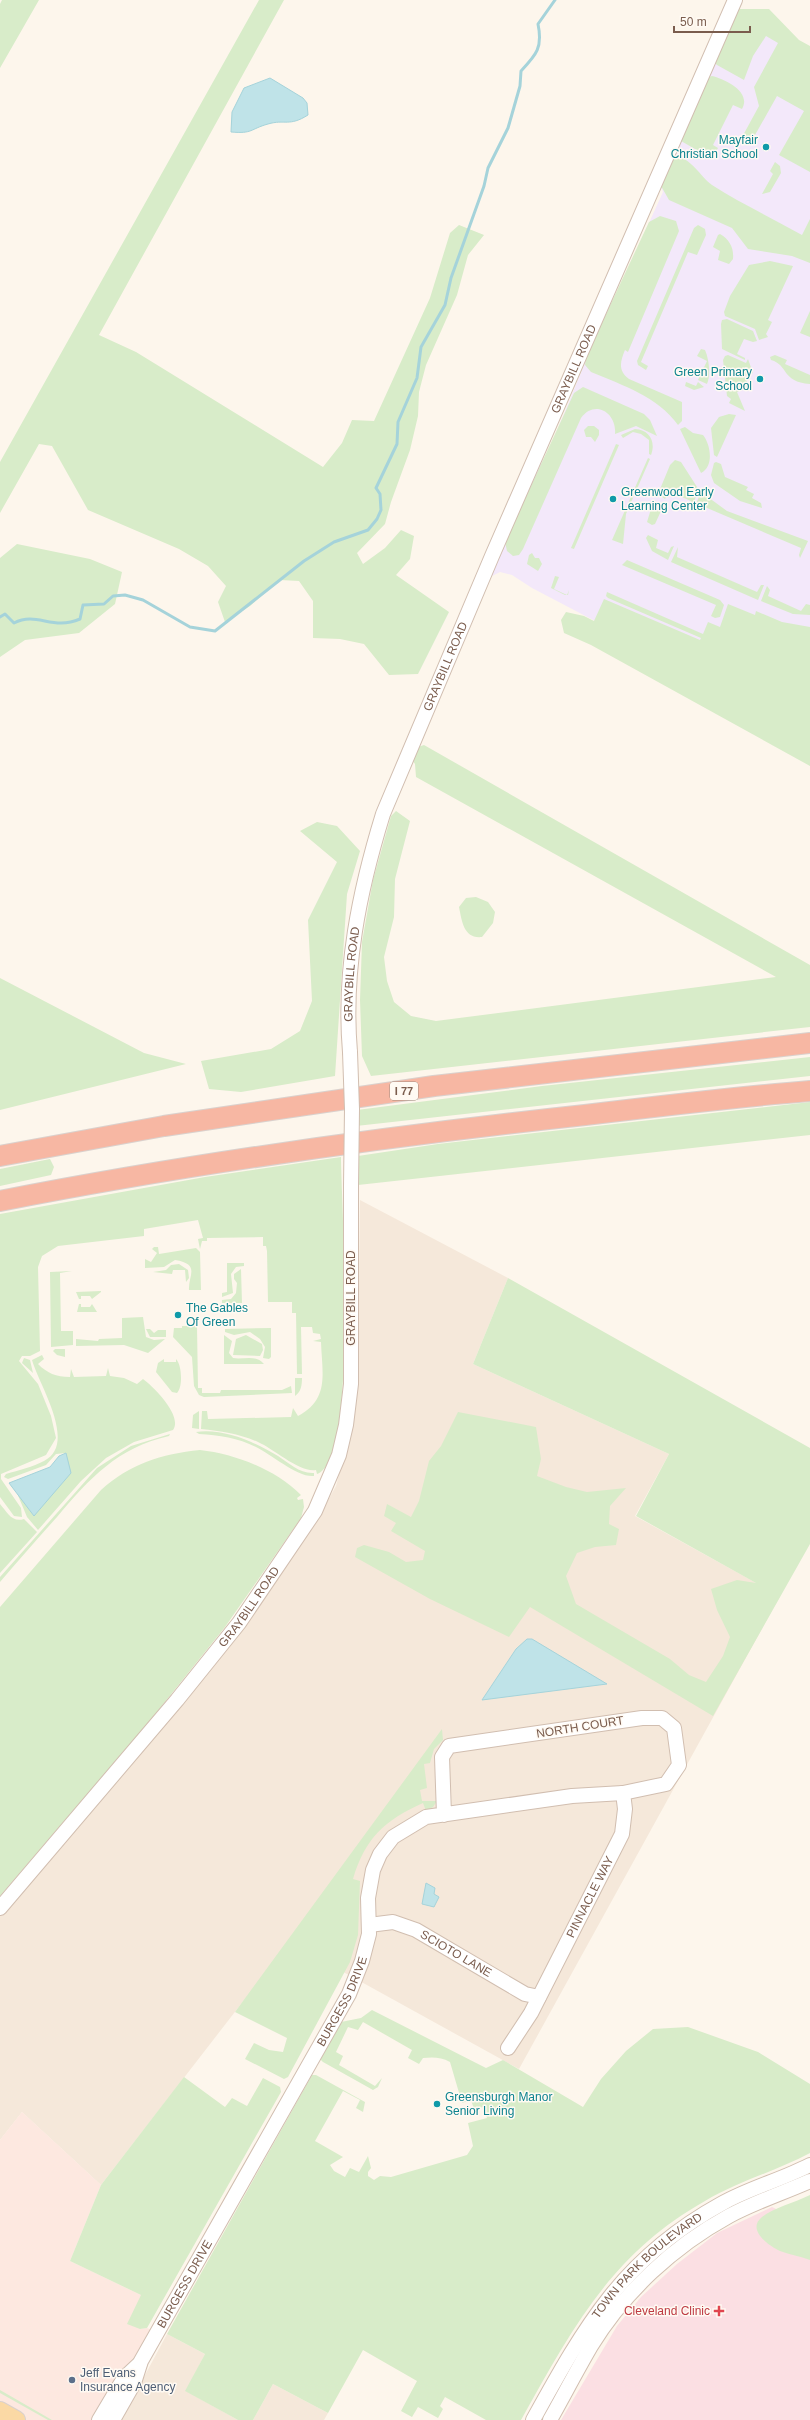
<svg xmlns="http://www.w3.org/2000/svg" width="810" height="2420" font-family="Helvetica,sans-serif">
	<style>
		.residential { fill: #f5e8da }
		.commercial { fill: #fde8e0 }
		.education { fill: #f3e8fa }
		.medical { fill: #fbdfe3 }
		.green { fill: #d8ecc9 }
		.water { fill: #bfe3e8; stroke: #a5d3da }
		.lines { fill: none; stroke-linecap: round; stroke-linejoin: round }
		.stream { stroke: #a5d3da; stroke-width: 3 }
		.minor-casing { stroke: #d1beb0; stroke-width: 16 }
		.major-casing { stroke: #dad1cd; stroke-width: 20 }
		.highway-casing { stroke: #dad1cd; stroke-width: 22 }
		.minor { stroke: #fff; stroke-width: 14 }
		.major { stroke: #fbd9a5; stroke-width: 18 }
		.highway { stroke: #f7b7a3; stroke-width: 20 }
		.minor-bridge-casing { stroke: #d1beb0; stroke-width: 16; stroke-linecap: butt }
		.minor-bridge { stroke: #fff; stroke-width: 14 }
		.culture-dot { fill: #0f9aa8; stroke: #fffaf3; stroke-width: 1.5 }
		.health-dot { fill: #e0444e; stroke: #fffaf3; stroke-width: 1.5 }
		.service-dot { fill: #5c6f8a; stroke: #fffaf3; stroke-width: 1.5 }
		.labels { text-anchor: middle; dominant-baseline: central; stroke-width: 3; stroke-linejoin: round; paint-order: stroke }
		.shield { fill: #fffaf3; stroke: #a28b7f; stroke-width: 1 }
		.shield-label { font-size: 11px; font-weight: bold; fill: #7a5c4d }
		.culture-label { font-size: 12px; fill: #0d838f; stroke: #fffaf3; text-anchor: start }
		.street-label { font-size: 12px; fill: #7a5c4d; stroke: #fffaf3 }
		.health-label { font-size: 12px; fill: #be3a42; stroke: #fffaf3; text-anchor: end }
		.service-label { font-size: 12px; fill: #4e5e75; stroke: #fffaf3; text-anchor: start }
	</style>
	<rect width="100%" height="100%" fill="#fdf6ec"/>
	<path class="residential" d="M360,1200L508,1278L473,1364L669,1454L635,1516L780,1596L519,2069L289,1942L101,2185L22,2112L0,2140V1914L242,1628L315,1524L336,1486L353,1422L358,1372Z
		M167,2334L205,2354L186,2391L238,2420H121Z
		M273,2384L328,2413L324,2420H253Z"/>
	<path class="commercial" d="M22,2112L101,2185L70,2261L141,2295L140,2329L147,2328L158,2332L99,2420H18L0,2410V2140Z"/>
	<path class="education" d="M766,34L779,42L810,77V743L599,611L595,621L532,588L512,575L500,572L490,577L532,479L548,452L610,303L613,302L663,192L661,186L714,62Z"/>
	<path class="medical" d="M772,2207L810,2225V2420H561L617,2326L641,2297L677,2264L717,2233Z"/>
	<path class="green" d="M2,0H39L0,68V4Z
		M259,0H284L99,335L136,352L323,467L342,443L352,420L374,421L430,298L450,233L459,225L484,235L468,255L457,295L426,365L419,392L418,416L410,450L391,502L385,524L357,553L363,564L385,548L401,530L414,536L410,559L396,575L449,612L418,674L389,675L364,644L340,639L313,638V601L299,581L280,580L250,606L225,622L218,602L226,586L208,566L179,549L88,510L52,446L39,444L0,513V462Z
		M737,9H769L799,40L810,46V172L779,155L804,111L777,96L750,144L741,139L759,106L754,87L778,43L766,36L753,56L744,80L717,65L714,62Z
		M712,76C725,79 752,92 742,109L733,105L713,145L718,148L713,156L709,157L681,141L707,78Z
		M673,157C690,155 700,177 712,185C740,203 772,218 802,235L810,219V263L792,256L748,249L732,228L669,200L661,186Z
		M775,162L780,166L781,173L770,192L762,194L773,174L770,171Z
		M660,216L676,221L679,231L628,352L625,350C620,362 618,371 629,379L682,402V421L678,425C657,396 624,386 591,372L585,365L586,357L649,222Z
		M698,225L705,229L706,235L697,255L688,252L641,362L648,366L646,370L638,365L637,361L694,228Z
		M720,234C730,240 734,248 733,259L729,264L718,260L720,251L713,247L718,235Z
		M770,261L793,266L768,320L772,322L766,334L768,337L759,340L755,329L725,316L724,312L730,296L749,265Z
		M810,311V337L800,333Z
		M727,319L753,331L757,341L753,342L744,339L737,354L745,358V360L722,349L721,324L722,320Z
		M701,349L705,350C709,359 711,375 707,384L698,380L707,361L697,356Z
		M728,355L746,363L748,359L753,373L745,376L749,387L737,392L745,411L729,403L731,399L727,396L723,360L725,356Z
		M775,355L787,360L785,364L810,375V384C781,382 789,365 771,360L770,357Z
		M686,382L696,386L698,382L704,387L694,390L685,386Z
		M583,387L644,414L650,420L657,436L636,426L615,434C617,413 595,399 581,418L523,549L519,555L513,556L507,551L505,542L574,393Z
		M729,414L736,415L717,457L714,455L711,428L719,417Z
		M588,426H594L599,430V435L595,442L591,437H586L584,430Z
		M685,427L693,433L703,435C711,445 714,467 701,473L680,429Z
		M635,429C650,430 656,442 651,455L649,454V440L641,434L633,432L623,438L621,435Z
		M616,444L619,445L574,549L571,548Z
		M648,458L650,459L626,514L623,544L612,540Z
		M675,460L681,462L699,490L690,510L688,507L691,501L670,492L665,499L658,494L670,465Z
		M716,462L721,464L725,477L748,487L746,490L754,494L752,498L761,503L762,508L740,501L714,483L711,475L714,463Z
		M701,492L727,511L808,541L800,558L799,555L801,548L700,505L697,511H693Z
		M655,506L661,511L655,524L652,525L647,522L651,509Z
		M648,535L658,540L656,548L668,553L671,547L674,546L668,560L652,551L646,538Z
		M17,544L90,559L122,572L115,604L79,633L25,640L0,657V558Z
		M678,547L677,557L757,592L761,585H764L758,600L671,562Z
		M532,553L535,558H539L542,564L538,571L527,564L529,555Z
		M627,560L720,600L724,605L720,617L715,618L711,616L716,605L622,565Z
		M555,576L559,577L554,589L567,595L569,590L568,595H565L551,588Z
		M767,586L770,590L768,596L801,611L806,604L810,605V615L793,614L761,601Z
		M607,592L703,634L708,622L720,627L728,604L755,615L756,611L782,622L810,627V766L591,645L564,633L561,620L566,612L584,616L594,621L604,599L700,640L701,638L608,598L606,596Z
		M424,745L810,965V1027L371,1076L362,1056L360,1000L362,942L373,880L391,816L396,811L410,821L395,879L394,917L384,957L387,981L394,1002L411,1016L436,1021L776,977L416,777L415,764L411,758L418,747Z
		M317,822L337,826L360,851L347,894L335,1076L241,1092L209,1089L201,1061L271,1049L300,1031L312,1001L308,920L337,862L300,831Z
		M476,897L488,902L495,912L493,923L482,937C464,939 462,922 459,907L466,898Z
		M0,978L144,1053L186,1064L0,1110Z
		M810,1057V1076L356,1126L357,1110L542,1086Z
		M810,1102V1135L358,1185V1156L438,1144Z
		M341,1157C341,1201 359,1462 317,1474L316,1470C300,1473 274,1449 258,1442C240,1434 221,1431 201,1429L202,1411H207L208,1419L291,1417L293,1408L298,1416C330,1399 322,1373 321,1342L313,1341L321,1339L320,1334L313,1333L312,1327H301L302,1374H297L296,1313H292V1302H268L267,1251L266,1246H263V1237L207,1238V1241H202L200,1249L198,1239L203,1238L198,1220L144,1229V1236L58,1246L42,1256L38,1267L40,1351L30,1356H22L19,1361L38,1384L51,1416L56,1438L46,1455L1,1474V1479L21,1508L22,1517L14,1516L0,1497V1245L46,1236L0,1245V1214L205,1177Z
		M50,1159L54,1167L51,1175L0,1186V1169Z
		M154,1247H158L159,1254L196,1248L200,1252L201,1290H189C188,1276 201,1264 175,1260L164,1267L145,1268V1259L151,1262L157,1253L152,1249Z
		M227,1263H244V1266L236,1267L231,1274L233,1293L222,1297V1293L227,1292Z
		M179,1264L188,1270L189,1278L186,1282L185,1270H173L172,1274L153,1272L166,1270L171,1265Z
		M241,1269L242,1303H222V1300L231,1299L236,1293L237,1283L234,1279V1274Z
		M72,1271L60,1273L61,1331H73V1345L51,1347L50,1272Z
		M508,1278L810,1448V1544L713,1716L530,1607L509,1637L430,1599L355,1557L357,1548L364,1545L389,1552L406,1562L423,1560L425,1551L391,1531L396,1523L384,1516L387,1504L411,1517L419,1501L429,1461L441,1446L458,1412L536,1427L541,1459L537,1476L566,1487L587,1492L626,1488L610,1506L609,1524L619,1529L616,1545L595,1547L577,1553L566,1576L576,1604L670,1659L689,1675L706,1682L723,1656L730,1637L717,1610L711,1589L737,1580L756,1583L636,1516L669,1454L473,1364Z
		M76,1292L101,1291V1292L92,1299L90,1296H81V1299H79Z
		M79,1304H81V1307H90L92,1304L97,1312H77Z
		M143,1317L146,1337L154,1340L165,1339L148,1353L124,1345L76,1346V1339L98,1341L99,1339L122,1338V1318Z
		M182,1326H197L198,1388H202V1393H220L221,1390H282L291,1386L292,1393L204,1397L199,1395L194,1386L192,1357L173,1337L174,1328H182Z
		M271,1328V1357L269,1359L263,1358L265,1347L260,1339L250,1332L234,1335L225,1332V1329Z
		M146,1329H150L154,1333L158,1330H166V1337H150Z
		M224,1335L232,1341L229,1353L233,1358C243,1360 256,1354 264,1364H224Z
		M246,1335L262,1344L263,1350L260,1356L233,1355L236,1339Z
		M55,1349H65V1357L57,1355L53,1351Z
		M42,1355L44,1359L38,1364C47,1373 56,1377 70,1377L71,1369L74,1377L106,1376L108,1368L110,1376L124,1378L137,1384L143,1379C154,1387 183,1416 173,1430L134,1442L106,1458L81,1481L38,1530L27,1517L17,1493L34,1515L66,1453L56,1454L46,1465L8,1479L4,1477L6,1474C19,1470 33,1467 44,1461C78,1444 39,1385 32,1360Z
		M24,1358L30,1360L33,1373L22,1363Z
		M164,1359V1362H176V1359C182,1365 183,1387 177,1393L172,1392L156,1372L158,1363Z
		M295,1378H302C302,1385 301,1392 295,1396Z
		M199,1411V1429L192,1428L193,1415Z
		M196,1432C224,1428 255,1442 278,1456C289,1463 300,1474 314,1473V1476C298,1478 271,1454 256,1447C238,1438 219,1435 199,1434Z
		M170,1434L169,1436C117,1448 90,1478 57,1517C38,1538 19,1560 0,1582V1577L97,1468L131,1446Z
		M200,1450C235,1454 275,1469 301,1495L297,1498L298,1500L303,1499L304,1507L301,1518L225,1627L148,1723L0,1896V1607L101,1490C130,1464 161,1454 200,1450Z
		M0,1504C7,1512 12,1523 24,1519L37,1532L0,1573Z
		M442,1729L443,1740L434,1749L430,1763L424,1764L427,1788L420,1790L422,1801H437L433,1807L426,1811L423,1803C385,1820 365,1838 353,1879L360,1881L358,1935L350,1962L288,2077L284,2079L245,2059L254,2043L269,2050L283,2052L287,2038L235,2012Z
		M372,2010L486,2068L503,2060L583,2107L601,2079L626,2051L653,2029L688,2027L758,2052L810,2084V2153C776,2171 739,2181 705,2201C611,2254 572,2329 521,2420H486L445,2397L440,2406L443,2409L438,2418L418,2407L412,2417L401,2411L417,2381L363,2350L328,2413L273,2384L253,2420H238L185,2391L205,2354L167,2334L312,2075H316L365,2102L363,2112L356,2108L360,2100L343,2091L315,2141L343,2157L330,2165L334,2171L345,2177L350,2168L359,2172L368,2156L371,2168L368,2172V2176L374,2180L380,2176L391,2177L467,2155L473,2146L468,2123L487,2118L483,2107L474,2109L471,2100L462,2103L450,2062C441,2057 433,2057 423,2058L419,2064L408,2058L412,2050L363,2022L358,2030L348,2027L336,2052L343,2056L339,2065L375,2086L382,2078L378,2087L373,2090L323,2062L320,2059L341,2022L361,2018Z
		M184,2077L225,2107L232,2098L247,2106L263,2078L280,2087L281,2092L147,2328L140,2329L127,2324L141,2295L70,2261L101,2185Z
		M810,2195V2260C800,2256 790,2255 780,2251C769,2246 746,2230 762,2217C773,2208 796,2202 810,2195Z
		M0,2390L52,2420H48L0,2393Z"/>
	<path class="water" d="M270,78L303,98L307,103L308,115C289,127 285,119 268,124C250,129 253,134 231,132L232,112L244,88Z
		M66,1453L71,1473L34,1516L9,1483L50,1467L59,1456Z
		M527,1639H532L607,1684L482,1700L516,1649Z
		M426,1883L435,1888L434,1894L439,1897L434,1907L422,1904Z"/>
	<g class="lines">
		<path class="stream" d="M0,617L5,614L14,623C37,611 52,631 80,619L83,605L104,604L113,596L125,595L143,600L190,627L215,631L304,561L334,542L368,530L377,519L381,510L380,494L376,488L397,444L398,422L417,378L421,347L445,305L451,278L484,186L488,168L508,128L520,86L521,71C536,55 543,48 538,24L555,0"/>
		<defs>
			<g id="minor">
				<path id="s1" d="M350,1052C343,971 359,892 383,814L492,556L735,0"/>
				<path id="s2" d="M0,1908L177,1700L239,1623L315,1511L339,1455L346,1425L351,1384V1186"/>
				<path id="s3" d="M369,1925L393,1922L416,1930L525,1994L539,1997"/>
				<path id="s4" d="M508,2048L531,2013L622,1834L625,1809L623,1793"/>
				<path d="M99,2420L124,2378L140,2363"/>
				<path id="s5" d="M113,2420L134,2383L141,2361L349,1994L362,1961L369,1934L368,1898L373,1870L380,1854L393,1837L426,1817L572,1796L623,1793L666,1784L679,1765L674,1728L662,1718H642L449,1746L442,1757L444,1815"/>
				<path id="s6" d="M533,2420C585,2326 623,2258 721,2204C749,2188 781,2180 810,2165"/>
				<path d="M550,2420C564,2395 577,2370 591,2346C624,2292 674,2246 729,2216C755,2202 783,2193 810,2181"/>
			</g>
			<path id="major" d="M0,2411L16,2420"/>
			<path id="highway" d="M0,1156L164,1126L434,1086L810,1043
				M0,1201C193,1163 390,1136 585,1115C660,1106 735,1097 810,1091"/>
		</defs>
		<use href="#minor" class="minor-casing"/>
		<use href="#major" class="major-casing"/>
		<use href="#highway" class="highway-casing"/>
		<use href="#minor" class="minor"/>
		<use href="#major" class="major"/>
		<use href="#highway" class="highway"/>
		<defs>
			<path id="minor-bridge" d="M350,1052L352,1109L351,1186"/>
		</defs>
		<use href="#minor-bridge" class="minor-bridge-casing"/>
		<use href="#minor-bridge" class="minor-bridge"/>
	</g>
	<g class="culture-dot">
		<circle cx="766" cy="147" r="4"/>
		<circle cx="760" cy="379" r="4"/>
		<circle cx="613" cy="499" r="4"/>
		<circle cx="178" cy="1315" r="4"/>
		<circle cx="437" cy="2104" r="4"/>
	</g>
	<path class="health-dot" d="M717 2305h4v4h4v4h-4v4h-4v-4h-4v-4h4z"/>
	<circle class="service-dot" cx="72" cy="2380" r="4"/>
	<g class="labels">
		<rect class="shield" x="390" y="1082" width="28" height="18" rx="3"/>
		<g class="shield-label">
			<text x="404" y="1091">I 77</text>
		</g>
		<g class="culture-label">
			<text x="758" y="140" text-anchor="end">Mayfair<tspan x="758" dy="14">Christian School</tspan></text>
			<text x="752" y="372" text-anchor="end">Green Primary<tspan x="752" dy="14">School</tspan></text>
			<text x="621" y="492">Greenwood Early<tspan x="621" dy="14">Learning Center</tspan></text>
			<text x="186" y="1308">The Gables<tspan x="186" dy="14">Of Green</tspan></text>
			<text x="445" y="2097">Greensburgh Manor<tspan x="445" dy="14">Senior Living</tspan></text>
		</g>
		<g class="street-label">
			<text stroke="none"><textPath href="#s1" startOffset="726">GRAYBILL ROAD</textPath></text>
			<text stroke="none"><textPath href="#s1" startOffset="402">GRAYBILL ROAD</textPath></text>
			<text stroke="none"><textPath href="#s1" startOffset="78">GRAYBILL ROAD</textPath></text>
			<text transform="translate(351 1298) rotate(-90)">GRAYBILL ROAD</text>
			<text stroke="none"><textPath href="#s2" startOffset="391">GRAYBILL ROAD</textPath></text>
			<text transform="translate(580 1727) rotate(-9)">NORTH COURT</text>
			<text stroke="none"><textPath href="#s4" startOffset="172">PINNACLE WAY</textPath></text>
			<text stroke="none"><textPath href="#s3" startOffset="95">SCIOTO LANE</textPath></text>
			<text stroke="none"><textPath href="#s5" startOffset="478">BURGESS DRIVE</textPath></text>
			<text stroke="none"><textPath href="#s6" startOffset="194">TOWN PARK BOULEVARD</textPath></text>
			<text stroke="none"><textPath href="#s5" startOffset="154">BURGESS DRIVE</textPath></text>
		</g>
		<g class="health-label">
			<text x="710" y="2311">Cleveland Clinic</text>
		</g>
		<g class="service-label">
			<text x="80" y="2373">Jeff Evans<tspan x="80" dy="14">Insurance Agency</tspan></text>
		</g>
	</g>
	<path d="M674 26v6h76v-6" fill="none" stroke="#7a5c4d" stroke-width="2"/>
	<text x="680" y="26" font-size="12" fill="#7a5c4d" stroke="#fffaf3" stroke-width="3" paint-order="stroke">50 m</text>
</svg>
